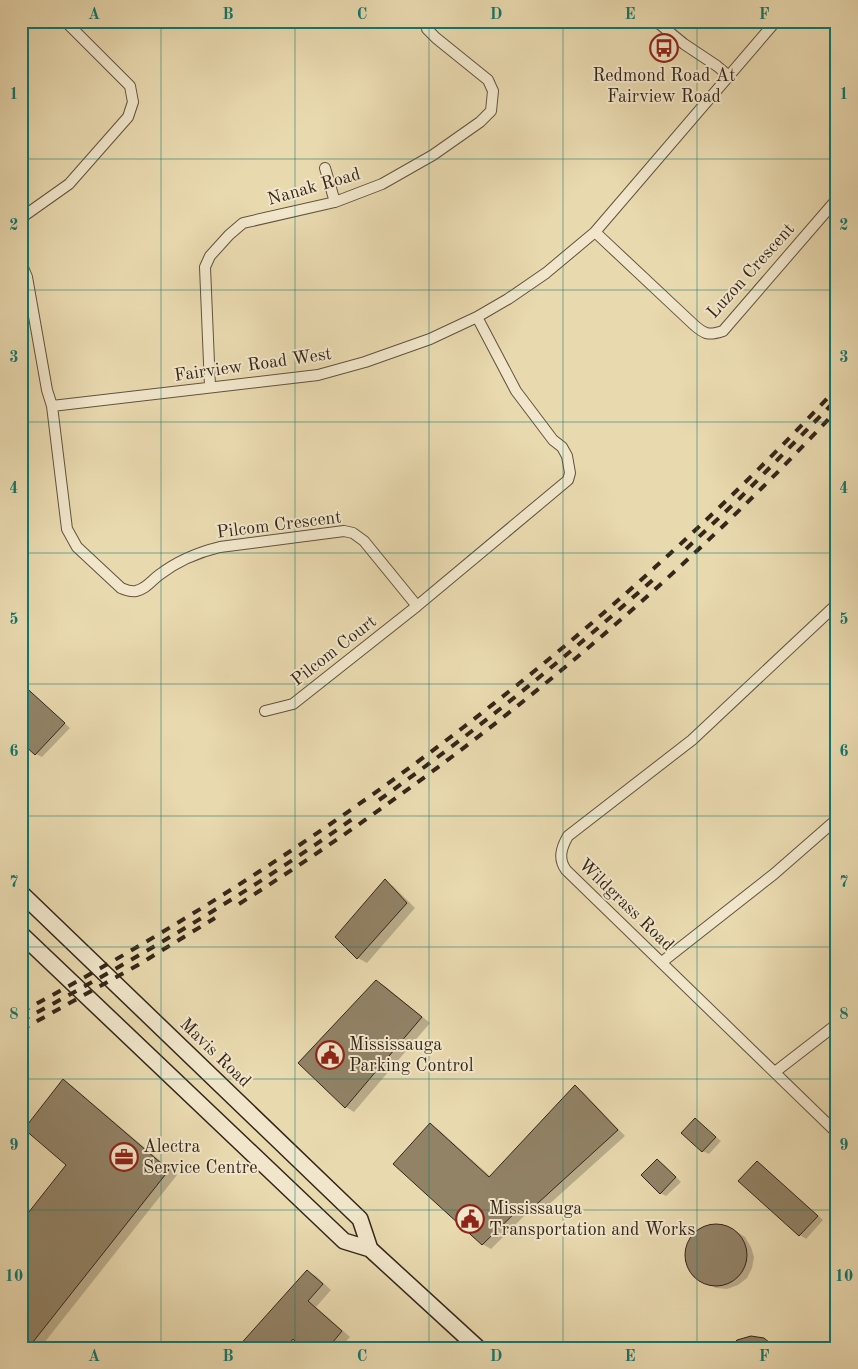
<svg xmlns="http://www.w3.org/2000/svg" width="858" height="1369" font-family="'Old Standard TT',serif">
	<style>
		.shadow { fill: #0003 }
		.building { fill: #928367; stroke: #342619 }
		.lines { fill: none; stroke-linecap: round; stroke-linejoin: round }
		.minor-casing { stroke: #61533e; stroke-width: 12 }
		.secondary-casing { stroke: #342619; stroke-width: 18 }
		.minor { stroke: #f1e6cb; stroke-width: 10 }
		.secondary { stroke: #f1e6cb; stroke-width: 15 }
		.rail { stroke: #342619; stroke-width: 4; stroke-dasharray: 9 9; stroke-linecap: butt }
		.grid { fill: none; stroke: #0f766e; stroke-width: 1; stroke-opacity: 0.55 }
		.labels { text-anchor: middle; dominant-baseline: central; stroke-width: 4; stroke-linejoin: round; paint-order: stroke }
		.poi-label { font-size: 18px; fill: #342619; stroke: #f1e6cb; text-anchor: start }
		.street-label { font-size: 18px; fill: #342619; stroke: #f1e6cb }
		.neatline { fill: none; stroke: #0f766e; stroke-width: 2 }
		.grid-label { font-size: 16px; text-anchor: middle; font-weight: bold; fill: #0f766e }
	</style>
	<rect width="100%" height="100%" fill="#e9d9af"/>
	<filter id="stains"><feTurbulence type="fractalNoise" baseFrequency=".004" numOctaves="4"/><feColorMatrix values="0 0 0 0 .2 0 0 0 0 .09 0 0 0 0 .02 0 0 0 .5 -.17"/></filter>
	<radialGradient id="worn" r=".72"><stop offset=".6" stop-color="#630" stop-opacity="0"/><stop offset="1" stop-color="#630" stop-opacity=".3"/></radialGradient>
	<path class="shadow" d="M21,683L70,728L42,757L36,754Z
		M385,881L393,886L415,908L367,963L358,958L337,936Z
		M376,981L385,986L430,1023L354,1112L346,1107Z
		M64,1081L72,1086L177,1175L40,1348H32L29,1346L68,1165Z
		M575,1087L583,1092L625,1136L536,1216L528,1212L491,1249L482,1244L430,1125L439,1130L491,1177Z
		M695,1119L721,1141L709,1154L702,1151Z
		M657,1161L663,1164L681,1182L666,1196L660,1193Z
		M757,1162L763,1166L823,1220L806,1239L800,1235L740,1181Z
		M718,1225L729,1227L745,1237L751,1247L754,1257L752,1268L747,1278L738,1285L727,1289L716,1288L699,1279L689,1267L686,1256L688,1245L694,1235L703,1228Z
		M307,1271L316,1276L331,1290L316,1307L350,1337L340,1348H304L300,1344L297,1348H239Z"/>
	<path class="building" d="M21,683L65,723L35,755L21,742Z
		M385,879L407,903L357,959L335,937Z
		M376,980L422,1017L345,1108L298,1063Z
		M63,1079L169,1170L29,1347L21,1341V1222L66,1165L24,1129Z
		M575,1085L618,1130L527,1213L521,1207L482,1245L393,1164L430,1123L489,1177Z
		M695,1118L716,1137L702,1152L681,1133Z
		M657,1159L676,1177L660,1194L641,1175Z
		M757,1161L818,1216L799,1236L738,1181Z
		M685 1255a31 31 0 1 1 62 0a31 31 0 1 1-62 0Z
		M307,1270L323,1284L308,1301L342,1331L328,1348H302L293,1339L285,1348H237Z
		M751,1336L764,1338L776,1348H729L737,1340Z"/>
	<g class="lines">
		<defs>
			<path id="minor" d="M656,21L684,44L717,66L730,77
				M325,168L335,202
				M21,218L69,184L128,117L133,102L130,86L65,21
				M595,232L693,324C704,334 708,336 723,331L837,199
				M21,263L27,277L47,390L52,406L67,529L77,547L121,588C126,590 130,592 136,591C146,589 151,581 159,575C176,562 199,552 220,547L344,531L353,533L364,541L417,606
				M210,387L205,267L210,256L229,235L243,223L335,202L382,184L433,155L480,122L491,111L493,91L488,80L436,38L427,29L426,21
				M52,406L318,375L365,362L430,339L477,317L508,299L546,273L595,232L776,21
				M837,604L692,740L568,836C561,848 558,859 566,870L837,1133
				M265,711L293,704L417,606L568,480L570,473L567,456L562,447L553,440L516,391L477,317
				M662,962L774,874L837,819
				M775,1072L837,1024"/>
			<path id="secondary" d="M21,893L360,1219L370,1249
				M21,934L344,1241L370,1249L478,1348"/>
		</defs>
		<use href="#minor" class="minor-casing"/>
		<use href="#secondary" class="secondary-casing"/>
		<use href="#minor" class="minor"/>
		<use href="#secondary" class="secondary"/>
		<path class="rail" d="M686,549L740,498L837,399
			M379,800C476,731 568,656 657,576
			M239,904C457,766 661,600 837,410
			M21,1012C325,850 602,640 837,388
			M21,1021C137,959 251,891 358,815
			M21,1030L138,965L215,918"/>
	</g>
	<path class="grid" d="M161,21V1348M295,21V1348M429,21V1348M563,21V1348M697,21V1348M21,159H837M21,290H837M21,422H837M21,553H837M21,684H837M21,816H837M21,947H837M21,1079H837M21,1210H837"/>
	<defs>
		<symbol id="bus-ring" viewBox="-11 -11 22 22"><circle r="9.5" fill="#f1e6cb" stroke="#8f2418" stroke-width="1.5"/><path d="M-5-6H5V4H4V6H2V4H-2V6H-4V4H-5ZM-3.5-4V0h7V-4ZM-3.5 1.2v1.5H-2V1.2ZM2 1.2v1.5H3.5V1.2Z" fill="#8f2418"/></symbol>
		<symbol id="civic-ring" viewBox="-11 -11 22 22"><circle r="9.5" fill="#f1e6cb" stroke="#8f2418" stroke-width="1.5"/><path d="M-.6-6.5H3V-4.5H.6V-3L4-1V1h2V6H-6V1h2V-1L-.6-3ZM-1.2 2.5V6h2.4V2.5Z" fill="#8f2418"/></symbol>
		<symbol id="office-ring" viewBox="-11 -11 22 22"><circle r="9.5" fill="#f1e6cb" stroke="#8f2418" stroke-width="1.5"/><path d="M-6-3h4V-5.5h4V-3h4V5H-6ZM-1-4.5V-3h2v-1.5ZM-6 0V1H6V0Z" fill="#8f2418"/></symbol>
	</defs>
	<g fill-rule="evenodd">
		<use href="#bus-ring" x="648" y="32" width="32" height="32"/>
		<use href="#civic-ring" x="314" y="1039" width="32" height="32"/>
		<use href="#office-ring" x="108" y="1141" width="32" height="32"/>
		<use href="#civic-ring" x="454" y="1203" width="32" height="32"/>
	</g>
	<g class="labels">
		<g class="poi-label">
			<text x="664" y="76" text-anchor="middle">Redmond Road At<tspan x="664" dy="21">Fairview Road</tspan></text>
			<text x="349" y="1045">Mississauga<tspan x="349" dy="21">Parking Control</tspan></text>
			<text x="143" y="1147">Alectra<tspan x="143" dy="21">Service Centre</tspan></text>
			<text x="489" y="1209">Mississauga<tspan x="489" dy="21">Transportation and Works</tspan></text>
		</g>
		<g class="street-label">
			<text transform="translate(314 187) rotate(-16)">Nanak Road</text>
			<text transform="translate(751 271) rotate(-48)">Luzon Crescent</text>
			<text transform="translate(253 365) rotate(-8)">Fairview Road West</text>
			<text transform="translate(279 525) rotate(-7)">Pilcom Crescent</text>
			<text transform="translate(334 651) rotate(-38)">Pilcom Court</text>
			<text transform="translate(626 905) rotate(44)">Wildgrass Road</text>
			<text transform="translate(215 1053) rotate(44)">Mavis Road</text>
		</g>
	</g>
	<rect width="858" height="1369" fill="none" stroke="#e9d9af" stroke-width="55"/>
	<rect x="28" y="28" width="802" height="1314" class="neatline"/>
	<g class="grid-label">
		<text x="94" y="19">A</text>
		<text x="228" y="19">B</text>
		<text x="362" y="19">C</text>
		<text x="496" y="19">D</text>
		<text x="630" y="19">E</text>
		<text x="764" y="19">F</text>
		<text x="14" y="99">1</text>
		<text x="844" y="99">1</text>
		<text x="14" y="230">2</text>
		<text x="844" y="230">2</text>
		<text x="14" y="362">3</text>
		<text x="844" y="362">3</text>
		<text x="14" y="493">4</text>
		<text x="844" y="493">4</text>
		<text x="14" y="624">5</text>
		<text x="844" y="624">5</text>
		<text x="14" y="756">6</text>
		<text x="844" y="756">6</text>
		<text x="14" y="887">7</text>
		<text x="844" y="887">7</text>
		<text x="14" y="1019">8</text>
		<text x="844" y="1019">8</text>
		<text x="14" y="1150">9</text>
		<text x="844" y="1150">9</text>
		<text x="14" y="1281">10</text>
		<text x="844" y="1281">10</text>
		<text x="94" y="1361">A</text>
		<text x="228" y="1361">B</text>
		<text x="362" y="1361">C</text>
		<text x="496" y="1361">D</text>
		<text x="630" y="1361">E</text>
		<text x="764" y="1361">F</text>
	</g>
	<rect width="100%" height="100%" filter="url(#stains)"/>
	<rect width="100%" height="100%" fill="url(#worn)"/>
</svg>
